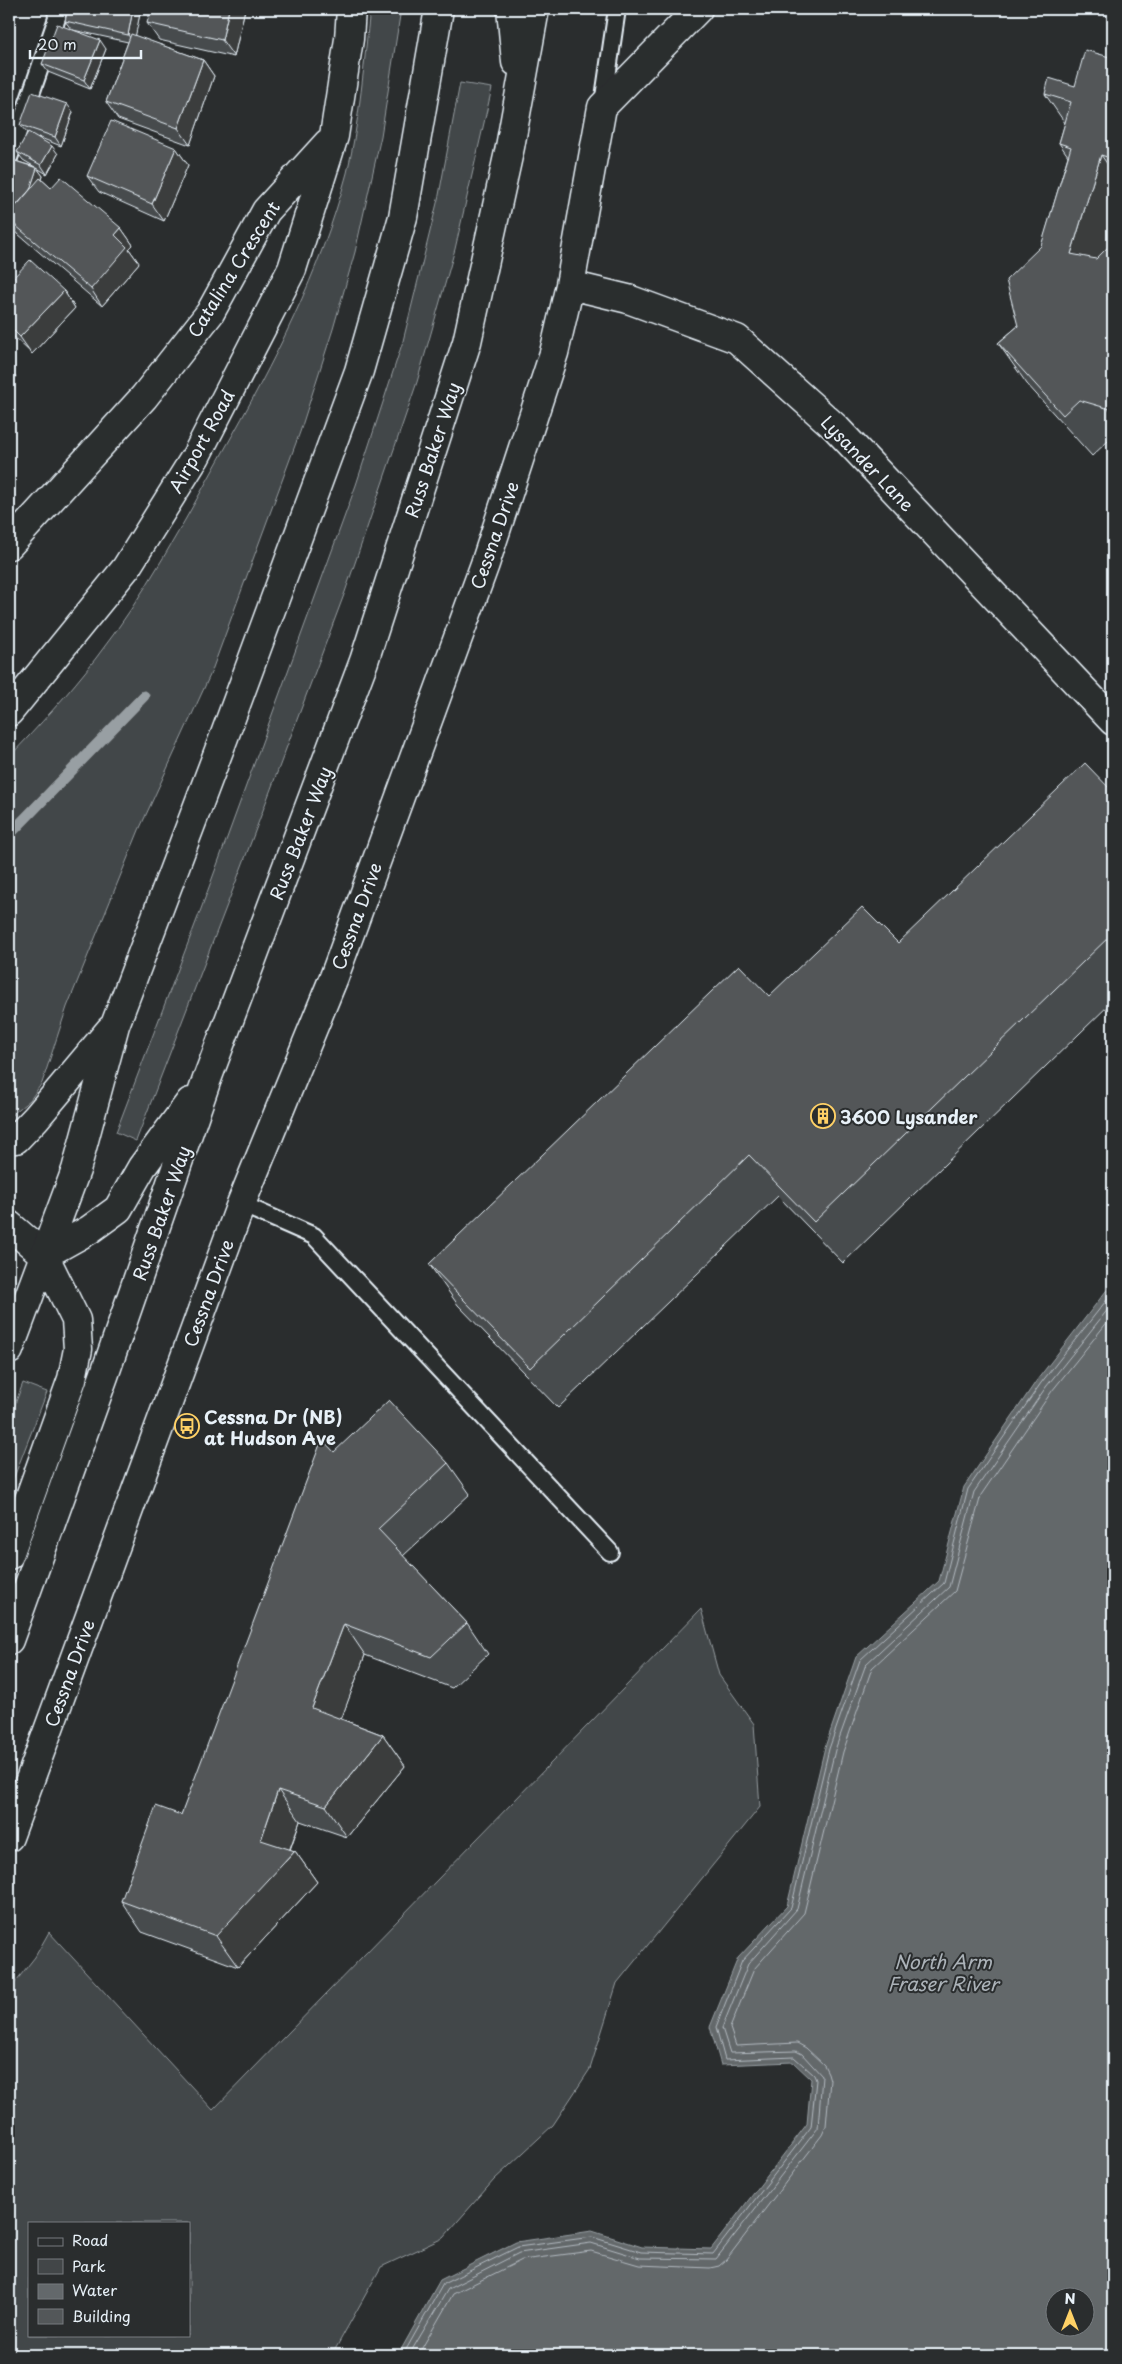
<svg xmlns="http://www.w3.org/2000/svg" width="1122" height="2364" font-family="'Playpen Sans',sans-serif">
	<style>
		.green { fill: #424648; stroke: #959ca0; fill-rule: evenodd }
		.water { fill: #63686b; stroke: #989fa3; fill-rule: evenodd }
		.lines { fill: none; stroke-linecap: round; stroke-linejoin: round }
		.shore { stroke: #b3bac0; stroke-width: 1 }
		.stream { stroke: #989fa3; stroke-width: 11 }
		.service-casing { stroke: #e8f1f8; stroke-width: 20 }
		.minor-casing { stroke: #e8f1f8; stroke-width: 31 }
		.tertiary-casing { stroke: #e8f1f8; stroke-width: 31 }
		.secondary-casing { stroke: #e8f1f8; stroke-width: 31 }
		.service { stroke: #2a2d2e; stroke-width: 16 }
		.minor { stroke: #2a2d2e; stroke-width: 28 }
		.tertiary { stroke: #2a2d2e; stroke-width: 28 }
		.secondary { stroke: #2a2d2e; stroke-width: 28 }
		.wall { fill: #474b4d; stroke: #e8f1f8 }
		.shaded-wall { fill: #3a3d3e; stroke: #e8f1f8 }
		.building { fill: #535759; stroke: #e8f1f8 }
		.labels { text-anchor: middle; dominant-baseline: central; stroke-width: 4; stroke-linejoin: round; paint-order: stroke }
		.street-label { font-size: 18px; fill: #e8f1f8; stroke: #2a2d2e }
		.poi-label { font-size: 18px; font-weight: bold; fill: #e8f1f8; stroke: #2a2d2e; text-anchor: start }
		.water-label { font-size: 19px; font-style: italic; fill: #acb3b9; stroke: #2a2d2e }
	</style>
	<rect width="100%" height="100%" fill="#2a2d2e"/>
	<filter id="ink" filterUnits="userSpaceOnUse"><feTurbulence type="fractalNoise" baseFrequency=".02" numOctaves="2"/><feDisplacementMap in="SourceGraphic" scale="10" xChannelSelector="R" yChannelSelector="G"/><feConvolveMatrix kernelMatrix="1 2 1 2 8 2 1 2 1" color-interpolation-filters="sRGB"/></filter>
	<g filter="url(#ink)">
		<path class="green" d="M370,9H401L381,136L355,252L333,329L300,432L211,673L139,830L67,1007L42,1083L30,1100L9,1117V757C39,726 69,693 96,658C145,595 184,522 223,452C274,362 320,273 347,173C360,120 364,63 370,9Z
			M460,83L492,88L455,249L417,382L345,592L242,866L136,1141L116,1132L201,909L356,485L403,341L439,195Z
			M23,1383L47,1392L9,1490V1420Z
			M701,1609L719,1675L754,1724L760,1807L617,1983L590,2069L553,2125L494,2180L443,2238L381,2267L332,2355H9V1990L35,1957L49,1932L213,2110ZM29,2223H189V2335H29Z"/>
		<path class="water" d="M1113,1282V2355H398L440,2280L516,2242L592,2231L642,2247L711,2249L807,2124L811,2079L793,2062L721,2065L710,2027L738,1958L787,1906L825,1747L856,1657L939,1581L964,1487L1037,1380ZM1054,2296H1084V2326H1054Z"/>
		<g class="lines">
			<path class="shore" d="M403,2355L443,2284L518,2247L592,2237L641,2252L713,2254L811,2127L816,2080L814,2075L794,2057L725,2060L716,2027L742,1961L791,1908L829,1749L860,1660L944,1583L968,1489L1041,1383L1113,1292
				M409,2355L448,2289L519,2253L591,2243L640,2258L716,2259L818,2128L822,2076L802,2054L796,2051L730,2053L722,2028L748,1964L797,1909L835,1750L866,1664L949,1587L974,1492L1046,1387L1113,1303
				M418,2355L453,2294L522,2260L591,2251L639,2265L710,2268L719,2266L726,2260L822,2135L826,2126L830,2080L828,2073L824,2065L806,2048L797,2043L736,2046L730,2028L754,1969L804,1913L843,1752L872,1668L955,1591L981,1495L1052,1391L1113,1315"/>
			<path class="stream" d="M9,835L144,696"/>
			<defs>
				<path id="service" d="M603,104L617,9
					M9,158L57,18L56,9
					M241,1204L314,1236L610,1552"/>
				<path id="minor" d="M570,285L628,299L737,339L836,428L1113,721
					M9,545L144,397L210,313L266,211L328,143
					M9,712L126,568L196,456L292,269L334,136L349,39L351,9
					M9,1837L241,1204L334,977L485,564L554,353L570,285L602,107L698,9"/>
				<path id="tertiary" d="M9,1225L44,1255"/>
				<path id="secondary" d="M511,9L516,62
					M9,1140L16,1139L36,1118L110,1030
					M44,1255L89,1230L118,1209L142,1167L190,1102
					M9,1350L76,1170L115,1025L224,737L359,371L403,217L439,9
					M9,1555L72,1379L78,1349L76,1320L44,1255
					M9,1640L104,1376L207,1079L364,661L467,342L510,147L535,9"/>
			</defs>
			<use href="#service" class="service-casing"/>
			<use href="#minor" class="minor-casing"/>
			<use href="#tertiary" class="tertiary-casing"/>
			<use href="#secondary" class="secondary-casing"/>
			<use href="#service" class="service"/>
			<use href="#minor" class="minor"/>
			<use href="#tertiary" class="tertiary"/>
			<use href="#secondary" class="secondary"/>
		</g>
		<path class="wall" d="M68,9H141L135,36L203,60L214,76L190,145L118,119L106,102L128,42L73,30L106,49L90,89L48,72L42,64L71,29L65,21Z
			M245,9L234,57L159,40L147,23Z
			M1113,58V443L1108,441L1092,456L1027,384L998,343L1018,326L1068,156L1059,143L1065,123L1045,94L1075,86Z
			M73,112L61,146L38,137L58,154L47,174L37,168L43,176L42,180L51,188L121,228L133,245L129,249L139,263L102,306L18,234L9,221V214L13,210L9,209V159L35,167L23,160L17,152L28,134L20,125Z
			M176,148L188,165L164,221L99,192L87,176Z
			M9,276L12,279L64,291L75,308L32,354L9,332Z
			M1113,792V1001L843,1263L778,1196L558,1408L458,1305L429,1264L769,996L898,943Z
			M334,1452L448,1463L470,1494L403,1556L467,1623L488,1654L452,1688L365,1655L341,1719L383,1735L405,1766L347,1837L300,1821L290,1850L295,1851L317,1882L238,1967L142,1932L121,1901L181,1815Z"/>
		<path class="shaded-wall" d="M133,9H141L134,43L128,35Z
			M229,9H245L234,57L222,40Z
			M100,40L106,49L90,89L84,80Z
			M203,60L214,76L190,145L178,128Z
			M67,104L73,112L61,146L55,137Z
			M52,146L58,154L47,174L41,165Z
			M176,148L188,165L164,221L152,204Z
			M1101,155L1113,172V250L1100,294L1071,254Z
			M37,168L43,176L30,215L24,207Z
			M121,228L133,245L129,249L139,263L102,306L91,289L115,235Z
			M64,291L75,308L32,354L20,337Z
			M9,367L16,377L9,385Z
			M344,1624L365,1655L334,1739L312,1708Z
			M383,1735L405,1766L347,1837L326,1806Z
			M278,1790L300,1821L285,1862L295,1851L317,1882L238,1967L216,1936L261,1840Z"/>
		<path class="building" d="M68,9H133L128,35L65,21Z
			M151,9H229L222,40L147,23Z
			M57,24L100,40L84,80L42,64Z
			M131,34L203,60L178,128L106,102Z
			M1085,50L1113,58V159L1101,155L1071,254L1096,259L1113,242V410L1079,400L1063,415L998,343L1018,326L1006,280L1041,246L1071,147L1059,143L1071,102L1045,94L1049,78L1075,86Z
			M32,92L67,104L55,137L20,125Z
			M111,121L176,148L152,204L87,176Z
			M28,132L52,146L41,165L17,152Z
			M9,159L37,168L30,190L17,205L9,202Z
			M61,177L121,228L115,235L127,247L91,289L9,220V214L40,178L51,188Z
			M30,260L64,291L20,337L9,326V276L12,279Z
			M1085,763L1113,792V933L814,1222L749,1155L530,1368L429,1264L739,965L769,996L862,907L898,943Z
			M389,1400L448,1463L378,1529L467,1623L431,1657L344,1624L312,1708L383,1735L326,1806L278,1790L261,1840L295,1851L216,1936L121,1901L156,1806L181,1815L322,1439L334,1452Z"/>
	</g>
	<defs>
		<symbol id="building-ring" viewBox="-11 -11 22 22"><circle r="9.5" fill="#2a2d2e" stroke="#ffd166" stroke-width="1.5"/><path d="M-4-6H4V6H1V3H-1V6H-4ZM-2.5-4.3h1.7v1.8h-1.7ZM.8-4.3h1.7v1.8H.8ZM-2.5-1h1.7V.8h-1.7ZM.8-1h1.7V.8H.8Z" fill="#ffd166"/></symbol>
		<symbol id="bus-ring" viewBox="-11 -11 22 22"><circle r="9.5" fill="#2a2d2e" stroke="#ffd166" stroke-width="1.5"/><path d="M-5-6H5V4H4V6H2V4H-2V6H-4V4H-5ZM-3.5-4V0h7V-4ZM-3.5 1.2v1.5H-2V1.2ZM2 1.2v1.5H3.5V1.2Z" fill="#ffd166"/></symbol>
	</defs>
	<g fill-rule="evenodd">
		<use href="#building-ring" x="809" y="1102" width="28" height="28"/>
		<use href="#bus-ring" x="173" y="1412" width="28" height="28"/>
	</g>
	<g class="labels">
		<g class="street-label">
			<text transform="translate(233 269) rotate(-58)">Catalina Crescent</text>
			<text transform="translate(201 441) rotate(-61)">Airport Road</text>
			<text transform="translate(432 450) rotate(-72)">Russ Baker Way</text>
			<text transform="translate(868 463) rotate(46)">Lysander Lane</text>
			<text transform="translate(494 535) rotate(-71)">Cessna Drive</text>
			<text transform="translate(300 833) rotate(-69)">Russ Baker Way</text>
			<text transform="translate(356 916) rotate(-70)">Cessna Drive</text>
			<text transform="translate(161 1213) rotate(-71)">Russ Baker Way</text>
			<text transform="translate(208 1293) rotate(-70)">Cessna Drive</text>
			<text transform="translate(69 1673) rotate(-70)">Cessna Drive</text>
		</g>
		<g class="poi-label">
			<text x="840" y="1116">3600 Lysander</text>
			<text x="204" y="1416">Cessna Dr (NB)<tspan x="204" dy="21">at Hudson Ave</tspan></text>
		</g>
		<g class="water-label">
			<text x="943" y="1961">North Arm<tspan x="943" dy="22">Fraser River</tspan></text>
		</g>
	</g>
	<rect width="1122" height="2364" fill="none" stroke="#2a2d2e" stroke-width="30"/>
	<rect x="15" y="15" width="1092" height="2334" fill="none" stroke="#e8f1f8" stroke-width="2" filter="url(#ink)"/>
	<rect x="28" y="2222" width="162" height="115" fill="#2a2d2e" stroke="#767b7f"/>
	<rect x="38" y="2238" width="25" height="8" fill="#2a2d2e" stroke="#767b7f"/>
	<text x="72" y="2246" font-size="15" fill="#e8f1f8">Road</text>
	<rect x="38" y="2259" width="25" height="15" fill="#424648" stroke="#767b7f"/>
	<text x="72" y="2272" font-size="15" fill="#e8f1f8">Park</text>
	<rect x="38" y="2284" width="25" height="15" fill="#63686b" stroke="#767b7f"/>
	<text x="72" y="2296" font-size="15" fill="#e8f1f8">Water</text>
	<rect x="38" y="2309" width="25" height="15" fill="#535759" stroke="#767b7f"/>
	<text x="72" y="2322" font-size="15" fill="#e8f1f8">Building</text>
	<g transform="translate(1070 2312)"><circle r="24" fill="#2a2d2e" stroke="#767b7f"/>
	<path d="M0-4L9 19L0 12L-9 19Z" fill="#ffd166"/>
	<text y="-8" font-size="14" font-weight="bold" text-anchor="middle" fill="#e8f1f8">N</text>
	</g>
	<path d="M30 50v8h111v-8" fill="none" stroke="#e8f1f8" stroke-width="2.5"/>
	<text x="38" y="50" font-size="15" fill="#e8f1f8" stroke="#2a2d2e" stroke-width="4" paint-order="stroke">20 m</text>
</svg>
